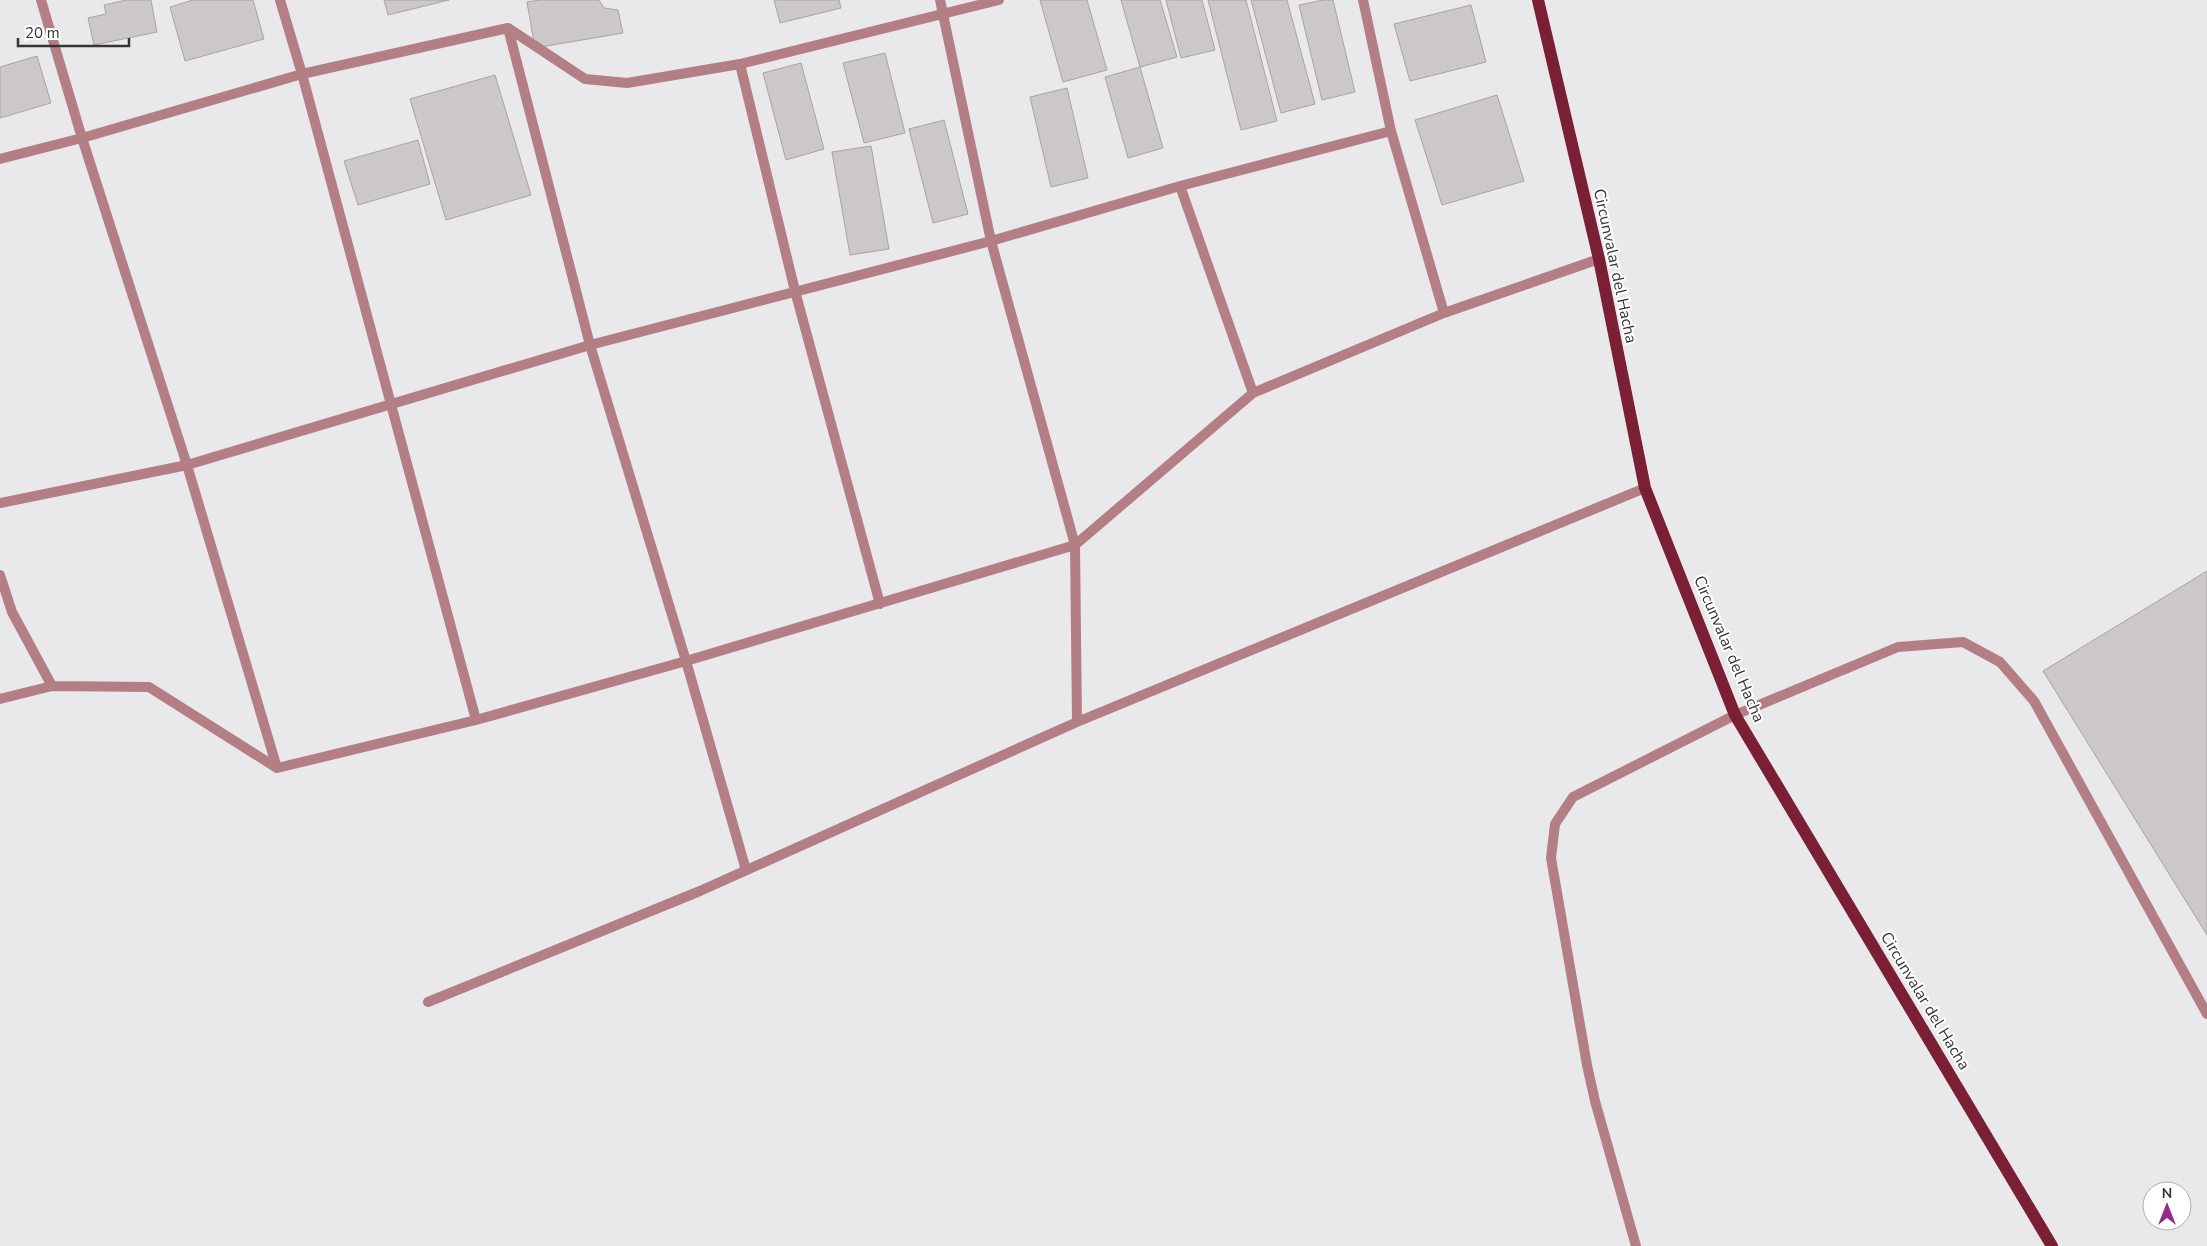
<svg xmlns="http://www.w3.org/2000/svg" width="2207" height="1246" font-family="'Nunito Sans',sans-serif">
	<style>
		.building { fill: #ccc8c7; stroke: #a8a4a3 }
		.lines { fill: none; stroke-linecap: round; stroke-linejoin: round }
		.lane { stroke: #b37f84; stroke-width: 10 }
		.street { stroke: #b37f84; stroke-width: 10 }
		.primary { stroke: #7b2034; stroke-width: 12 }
		.labels { text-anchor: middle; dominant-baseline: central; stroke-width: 4; stroke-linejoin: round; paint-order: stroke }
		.street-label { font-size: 16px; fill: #353536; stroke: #fff }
	</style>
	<rect width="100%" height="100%" fill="#e9e9ec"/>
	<path class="building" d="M126,0H151L157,32L94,45L88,18L106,14L104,5Z
		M193,0H253L264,39L185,61L170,7Z
		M384,0H449L388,15Z
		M540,0H599L604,8L618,10L623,33L535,48L527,2Z
		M774,0H839L841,8L780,23Z
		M1040,0H1087L1107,70L1063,82Z
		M1121,0H1160L1177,57L1140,67Z
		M1166,0H1202L1215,50L1181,58Z
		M1208,0H1246L1277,121L1241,130Z
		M1251,0H1287L1315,104L1281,113Z
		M1323,0H1333L1355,92L1322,100L1299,5Z
		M1471,5L1486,62L1410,81L1394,24Z
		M885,53L905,133L864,143L843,63Z
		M37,56L51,103L0,118V67Z
		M801,63L824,149L786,160L763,73Z
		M1140,67L1163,148L1128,158L1105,77Z
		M495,75L531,195L446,220L410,99Z
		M1067,88L1088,178L1051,187L1030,97Z
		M1497,95L1524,181L1442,205L1415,120Z
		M944,120L968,214L933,223L909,129Z
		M418,140L430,184L358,205L344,161Z
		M871,146L889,249L850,255L832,152Z
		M2207,571V935L2043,671Z"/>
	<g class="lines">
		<path class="lane" d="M1636,1246L1595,1101L1587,1065L1551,858L1555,824L1573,797L1735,715"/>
		<path class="street" d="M41,0L82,138L187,465L277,768
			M280,0L302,74L476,720
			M940,0L991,241L1075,545L1077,722
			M1363,0L1391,131L1444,313
			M508,28L590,345L686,661L746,870
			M740,64L795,291L880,604
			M0,159L82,138L302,74L508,28L585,79L627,83L740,64L999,0
			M1180,186L1253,393
			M0,503L187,465L590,345L991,241L1180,186L1391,131
			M0,575L12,612L52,686
			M0,699L52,686L149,687L277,768L476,720L686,661L1075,545L1253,393L1444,313L1599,259
			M1735,715L1898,647L1963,642L2000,662L2034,701L2207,1014
			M428,1002L700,891L1077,722L1645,488"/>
		<path class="primary" d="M1538,0L1599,259L1645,488L1735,715L2052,1246"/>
	</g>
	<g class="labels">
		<g class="street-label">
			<text transform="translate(1615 266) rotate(78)">Circunvalar del Hacha</text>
			<text transform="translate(1729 649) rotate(67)">Circunvalar del Hacha</text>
			<text transform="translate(1925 1001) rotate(59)">Circunvalar del Hacha</text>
		</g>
	</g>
	<g transform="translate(2167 1206)"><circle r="24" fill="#ffffff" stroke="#aeaeaf"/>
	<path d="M0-4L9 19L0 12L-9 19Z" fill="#942b8f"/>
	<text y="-8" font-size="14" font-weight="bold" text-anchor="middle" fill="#353536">N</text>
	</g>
	<path d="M18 38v8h111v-8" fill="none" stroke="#353536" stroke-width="2.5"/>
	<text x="25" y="38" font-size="15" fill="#353536" stroke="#ffffff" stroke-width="4" paint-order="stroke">20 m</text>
</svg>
